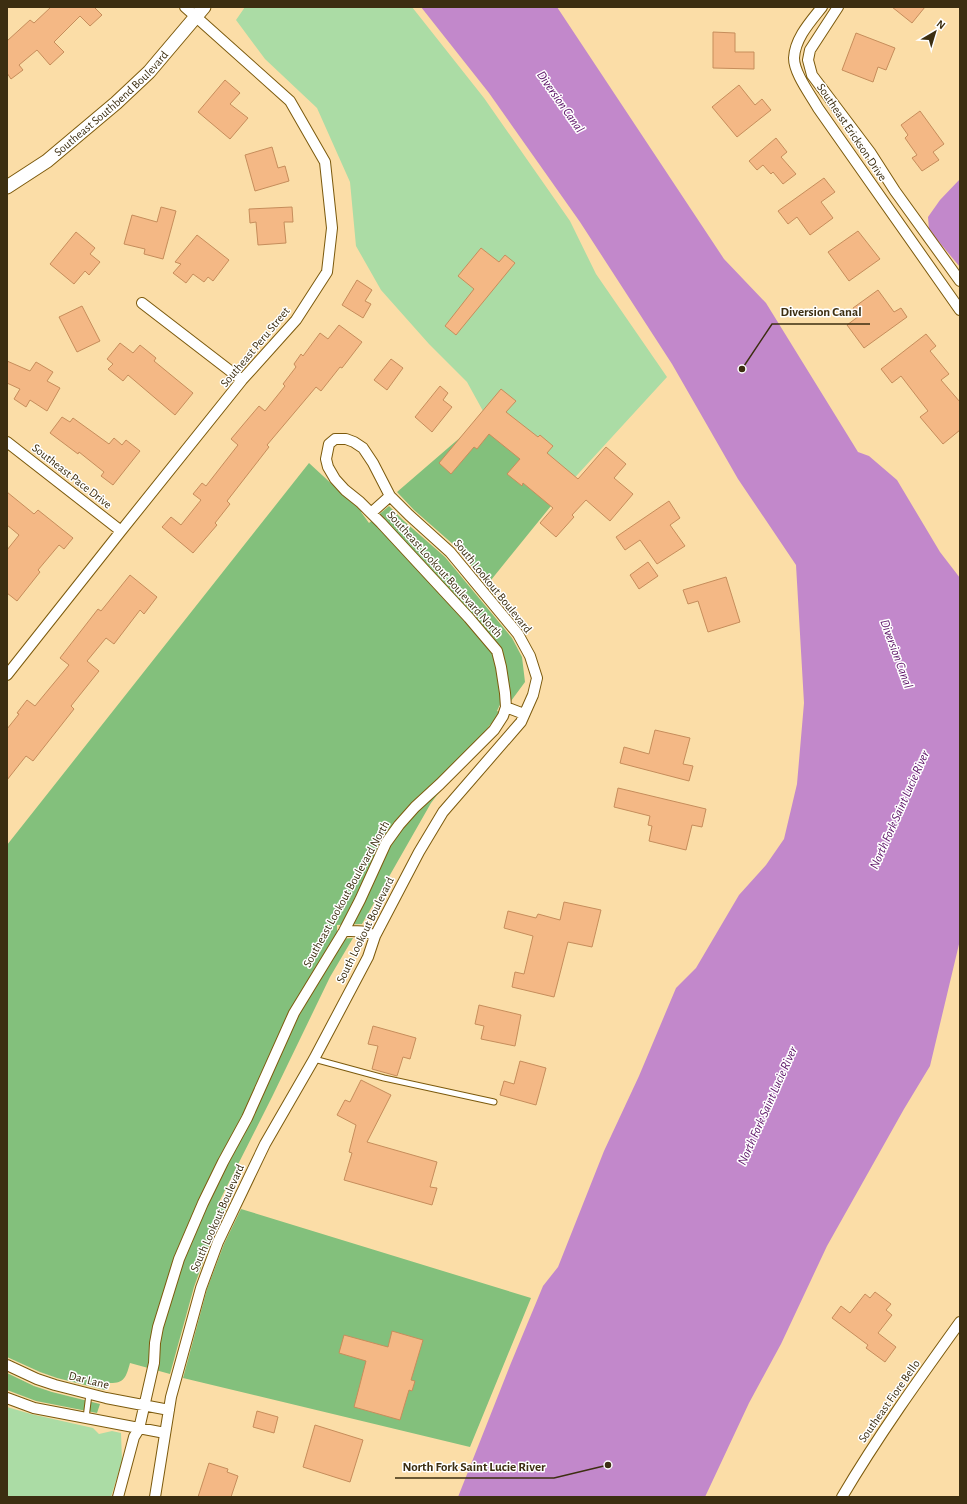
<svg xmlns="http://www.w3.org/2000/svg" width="967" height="1504" font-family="'Alegreya Sans',sans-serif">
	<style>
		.green { fill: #abdca5 }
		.forest { fill: #83c07c }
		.water { fill: #c288cb }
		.building { fill: #f4b885; stroke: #c68d5b }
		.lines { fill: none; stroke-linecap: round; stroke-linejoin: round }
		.service-casing { stroke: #7c5a0d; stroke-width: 7 }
		.minor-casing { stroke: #7c5a0d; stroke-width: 12 }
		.tertiary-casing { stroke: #7c5a0d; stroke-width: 15 }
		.service { stroke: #fff; stroke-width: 5 }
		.minor { stroke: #fff; stroke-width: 10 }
		.tertiary { stroke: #fff; stroke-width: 13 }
		.labels { text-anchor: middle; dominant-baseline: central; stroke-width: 3; stroke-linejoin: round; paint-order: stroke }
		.street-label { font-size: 12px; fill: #3c2e11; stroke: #fff }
		.water-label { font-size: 13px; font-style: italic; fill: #5c1467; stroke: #fff }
		.leader { fill: none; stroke: #3c2e11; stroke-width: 1.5 }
		.callout-dot { fill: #3c2e11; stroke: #fff; stroke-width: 1.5 }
		.callout-label { font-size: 13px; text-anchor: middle; font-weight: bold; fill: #3c2e11; stroke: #fff; stroke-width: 3; stroke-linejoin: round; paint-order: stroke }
	</style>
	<rect width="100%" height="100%" fill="#fbdda7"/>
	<path class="green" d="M245,7H412L484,98L570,221L596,274L667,377L568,485L494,431L467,382L429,344L381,290L356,246L350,182L317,108L265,59L236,20Z
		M7,1407L31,1414L93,1428L99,1434L112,1431L121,1433L122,1461L111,1497H7Z"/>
	<path class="forest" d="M477,423L568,485L487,585L455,546L414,510L397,492Z
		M309,463L361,511L364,509L361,512L369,523L389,506L404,521L445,557L512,638L522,657L525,682L511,701L503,698L497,711L502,713L490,725L431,803L362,924L337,925V939L353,938L330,977L272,1097L219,1202L228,1205L211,1240L194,1287L170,1374L130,1363C126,1378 124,1384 107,1383L105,1390L57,1378L40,1372L7,1357V845Z
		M241,1209L531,1298L470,1447L183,1378L207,1289L224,1244Z
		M7,1373L34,1386L52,1392L100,1404L97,1413L36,1401L7,1390Z"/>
	<path class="water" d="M421,7H557L724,259L766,303L858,452L869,456L897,480L940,552L960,578V940L930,1066L904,1109L827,1246L781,1344L749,1403L705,1497H458L511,1363L543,1286L558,1267L604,1151L639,1076L676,988L696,968L739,895L766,865L784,839L797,784L804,703L796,565L738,479L672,364L580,222L489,93Z
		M960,179V267L929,230L928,217L940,200Z"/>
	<path class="building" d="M51,7H94L102,15L90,26L80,16L54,42L64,52L50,65L37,50L19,65L23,70L11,79L7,73V41L30,20L34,23Z
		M892,7H925L912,23Z
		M713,32L735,33V52H754V69L713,68Z
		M856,33L895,48L886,70L878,67L873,82L842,70Z
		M225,80L240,93L230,104L248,118L230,139L198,112Z
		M739,85L755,105L762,99L771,110L737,137L712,107Z
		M920,111L944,144L933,152L939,160L922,171L912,158L917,155L905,138L908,135L901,125Z
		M776,138L787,152L781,157L796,174L783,184L773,172L771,174L763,165L757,170L749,161Z
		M272,147L278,168L285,166L289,181L255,191L245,155Z
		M824,178L835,192L821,202L833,218L810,235L797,217L788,224L778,211Z
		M161,207L176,211L163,259L144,254L145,249L124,244L132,215L157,222Z
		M292,207L293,222H284L286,243L258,245L256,222L250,223L249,209Z
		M858,231L880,259L849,281L828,252Z
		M76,232L95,248L90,254L100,262L89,275L85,271L74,284L50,264Z
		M197,235L229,260L213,281L208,277L204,282L193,274L186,283L173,273L181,264L175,262Z
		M481,248L499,262L505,255L515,263L456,335L445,326L474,289L458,276Z
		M357,280L372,290L365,301L371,304L363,318L342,305Z
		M878,290L894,312L901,308L907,317L864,348L847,325L859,316L853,308Z
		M82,306L100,341L77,352L59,317Z
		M339,325L362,342L342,368L340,367L321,391L316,387L267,445L269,447L227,501L230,504L215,523L217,525L193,553L162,527L171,517L181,525L201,500L193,494L202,483L206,486L238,445L231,439L259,406L265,411L285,386L283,384L296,367L294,364L301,354L303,356L320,333L328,339Z
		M926,334L936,346L930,351L949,374L941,380L960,402V430L943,444L920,417L928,411L901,376L892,383L881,369Z
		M120,343L133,353L140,345L156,358L154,361L193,393L175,415L128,375L123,381L108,369L113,364L107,359Z
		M391,359L403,368L387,390L374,380Z
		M7,361L30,371L36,362L53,372L47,381L60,388L47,411L30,400L26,407L14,399L20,389L7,383Z
		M440,386L448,393L443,400L452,407L432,432L415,417Z
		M501,389L516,401L506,412L538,437L540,435L553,446L547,453L578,479L606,447L626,464L614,478L633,494L610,521L586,500L572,515L574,517L556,537L540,523L553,508L523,483L522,486L507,474L520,459L489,434L477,449L474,447L451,474L439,463Z
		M62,417L70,422L73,418L109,444L114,438L122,445L126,440L140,451L113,485L101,476L104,472L79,452L78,454L50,433Z
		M7,492L34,514L38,510L73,538L64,549L59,545L38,570L40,572L17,601L7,593V550L19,535L7,525Z
		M669,501L680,518L670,525L685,546L657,564L640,540L625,550L616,537Z
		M648,562L658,576L639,589L630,575Z
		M130,575L157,597L144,614L140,610L114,644L106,638L87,661L99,671L71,706L74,709L33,761L26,756L7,780V729L19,714L17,713L27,700L35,706L49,689L69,665L60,658L98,609L101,611Z
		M726,577L740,622L708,632L698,601L688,604L683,590Z
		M655,730L690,738L683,764L693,766L689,781L620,763L624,747L649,754Z
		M618,788L706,809L702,827L692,825L686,850L649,841L652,826L648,825L650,816L614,807Z
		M564,902L601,910L592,947L568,942L554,997L512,987L515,972L524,974L533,936L504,928L508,911L536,918L538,914L560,920Z
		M479,1005L521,1015L515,1046L481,1039L484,1026L475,1024Z
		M373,1026L416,1038L410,1059L403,1057L397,1076L372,1069L378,1046L368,1044Z
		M520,1061L546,1068L536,1105L500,1095L504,1081L514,1084Z
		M361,1080L391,1095L367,1142L437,1162L430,1187L437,1188L432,1205L344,1180L352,1153L349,1152L356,1125L337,1115L345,1100L350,1102Z
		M875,1292L891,1304L886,1310L892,1315L878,1333L896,1347L885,1362L866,1348L868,1345L832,1318L841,1306L850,1313L865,1294L870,1298Z
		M392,1331L423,1340L411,1380L415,1381L412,1391L409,1390L400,1420L354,1407L366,1361L339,1353L344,1335L388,1347Z
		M257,1411L278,1417L274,1433L253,1427Z
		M315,1425L363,1440L350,1482L303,1467Z
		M209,1463L228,1469L227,1472L238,1476L231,1497H198Z"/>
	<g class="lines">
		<defs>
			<path id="service" d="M314,1059L384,1078L494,1102
				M86,1418L89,1394"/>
			<path id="minor" d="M822,7C811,21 795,38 794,58C794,73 810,94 818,108L960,310
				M838,7L810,50L808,60L812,75L870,152L895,191L960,281
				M142,303L242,380
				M7,442L121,531
				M371,513L390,496
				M7,675L121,531L242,380L296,320L327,272L332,228L325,162L290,101L185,7
				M506,707L524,714
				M344,931C355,931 365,930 375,936
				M7,1365L37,1379L55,1385L106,1398L169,1410
				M7,1398L34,1408L165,1433
				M118,1497L134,1437L139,1429L154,1363L155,1343L158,1327L179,1259L203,1203L223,1162L247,1118L294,1013L344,931L360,900L386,843L399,825L415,807L440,784L494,730L503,716L506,707L505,693L501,667L497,651L469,618L381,523L360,502L345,490L335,479L328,467L326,459L329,444L335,439H346L354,442L363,448L373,463L390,496L409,515L450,552L518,634L530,656L537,678L533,695L521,722L443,812L419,852L375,936L368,957L314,1059L265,1144L218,1242L201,1288L171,1397L155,1497
				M842,1497C878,1436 919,1379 960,1322"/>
			<g id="tertiary">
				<path id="s1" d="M7,187L47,161L116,103L149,72L204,7"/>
			</g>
		</defs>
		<use href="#service" class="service-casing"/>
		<use href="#minor" class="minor-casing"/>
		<use href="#tertiary" class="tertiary-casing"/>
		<use href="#service" class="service"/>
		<use href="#minor" class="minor"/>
		<use href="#tertiary" class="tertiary"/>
	</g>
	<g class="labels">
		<g class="street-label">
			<text stroke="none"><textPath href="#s1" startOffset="134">Southeast Southbend Boulevard</textPath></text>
			<text transform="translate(852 132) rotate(56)">Southeast Erickson Drive</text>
			<text transform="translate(255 347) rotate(-50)">Southeast Peru Street</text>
			<text transform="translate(72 476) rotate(38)">Southeast Pace Drive</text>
			<text transform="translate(445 574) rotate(48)">Southeast Lookout Boulevard North</text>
			<text transform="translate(493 586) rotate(51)">South Lookout Boulevard</text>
			<text transform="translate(346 894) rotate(-61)">Southeast Lookout Boulevard North</text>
			<text transform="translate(365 930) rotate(-64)">South Lookout Boulevard</text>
			<text transform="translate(217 1218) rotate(-66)">South Lookout Boulevard</text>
			<text transform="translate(89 1380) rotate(14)">Dar Lane</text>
			<text transform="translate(889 1401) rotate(-55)">Southeast Fiore Bello</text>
		</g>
		<g class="water-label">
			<text transform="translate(560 102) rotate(55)">Diversion Canal</text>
			<text transform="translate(896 654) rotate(70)">Diversion Canal</text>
			<text transform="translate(900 810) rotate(-66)">North Fork Saint Lucie River</text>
			<text transform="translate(768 1106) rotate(-66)">North Fork Saint Lucie River</text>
		</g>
	</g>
	<path class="leader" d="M742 369L772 324H870M608 1465L554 1478H395"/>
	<g class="callout-dot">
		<circle cx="742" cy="369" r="4"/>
		<circle cx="608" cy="1465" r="4"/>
	</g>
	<g class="callout-label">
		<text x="821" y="316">Diversion Canal</text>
		<text x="474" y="1471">North Fork Saint Lucie River</text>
	</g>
	<rect width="967" height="1504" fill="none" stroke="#3c2e11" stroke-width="16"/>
	<g transform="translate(935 32) rotate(38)" stroke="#ffffff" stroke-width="3" paint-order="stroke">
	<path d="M0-3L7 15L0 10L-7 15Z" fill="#3c2e11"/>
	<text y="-6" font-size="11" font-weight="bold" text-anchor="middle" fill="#3c2e11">N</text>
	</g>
</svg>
